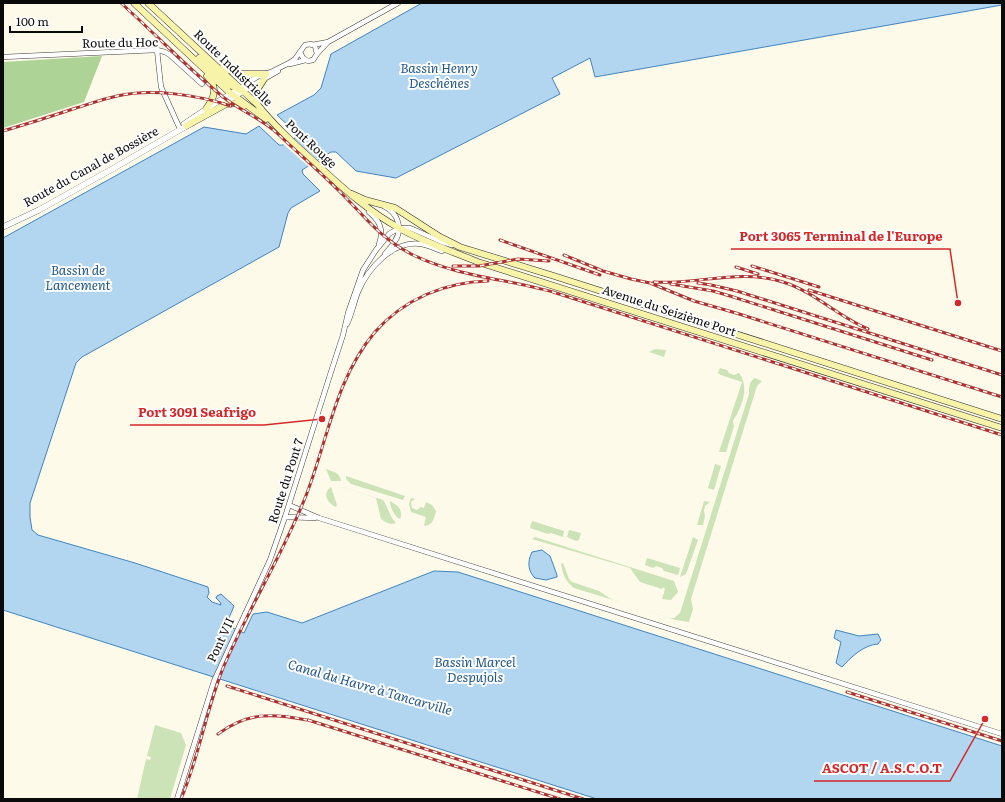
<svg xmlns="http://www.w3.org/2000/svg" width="1005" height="802" font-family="Literata,serif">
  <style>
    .green { fill: #cbe3b6 }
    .forest { fill: #aed397 }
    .water { fill: #b2d5f0; stroke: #4085c0 }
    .pier { fill: #fdfae9 }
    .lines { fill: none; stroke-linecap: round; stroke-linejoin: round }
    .minor-casing { stroke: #3d3d3d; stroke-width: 5.5 }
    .tertiary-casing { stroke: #3d3d3d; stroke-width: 6 }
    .secondary-casing { stroke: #2c2c2c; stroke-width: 7 }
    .minor { stroke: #fff; stroke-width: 4.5 }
    .tertiary { stroke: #fff; stroke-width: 5.5 }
    .secondary { stroke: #f7f4a9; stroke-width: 6 }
    .rail-casing { stroke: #ac3230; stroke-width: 3 }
    .rail { stroke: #fff; stroke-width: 1.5; stroke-dasharray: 4.5; stroke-linecap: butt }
    .labels { text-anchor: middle; stroke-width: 4; stroke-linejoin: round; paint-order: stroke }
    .street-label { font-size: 12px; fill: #0a0a0a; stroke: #fff }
    .water-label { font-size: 13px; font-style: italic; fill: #20578f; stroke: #fff }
    .leader { fill: none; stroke: #d62828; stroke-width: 1.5 }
    .callout-dot { fill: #d62828; stroke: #fff; stroke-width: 1.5 }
    .callout-label { font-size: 13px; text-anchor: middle; font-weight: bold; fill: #d62828; stroke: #fff; stroke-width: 4; stroke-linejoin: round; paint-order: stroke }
  </style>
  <rect width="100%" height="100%" fill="#fdfae9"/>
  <path class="green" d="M655,349L666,350L664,357L649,352Z
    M720,368L727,370L729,373L734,375L739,373C748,384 744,400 738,412C736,418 731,419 734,426L726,452H719L742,382L721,375L718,373Z
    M755,378L762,381L757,386L691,599L693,609L689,622L676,620L631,606L670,618H674L680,613L749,394C749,388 749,381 755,378Z
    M715,464L721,466L714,490L708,488Z
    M326,469C333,472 340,472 341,481H331Z
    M346,476L405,496L403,500L351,484L346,479Z
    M340,486L383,500C388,507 389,516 396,523C390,525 387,523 381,519L376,498Z
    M331,487L337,505L336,507C327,503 322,493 331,487Z
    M411,498L415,499L411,502L412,508L417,510L421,507L424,508L426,502L432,505L436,511C434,519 433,525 424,526L426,517L411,512L409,504Z
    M390,501C397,505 402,508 401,517L399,519C394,515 390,507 390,501Z
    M704,501L710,502L705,506L704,511L705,516L703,525H697Z
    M532,521L564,531L563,537L551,533L548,534L530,528Z
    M569,530L581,533L579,540L576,541L567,537Z
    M535,537L674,581L678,592L671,600L662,599L665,589L663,587L662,589L640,582L630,568L532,539Z
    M693,537L698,540L686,574L680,577Z
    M647,558L680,568L678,575L664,571L662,568L656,566L653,568L645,565Z
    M563,563L569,579L572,582L599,591L611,599L623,603L574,588C565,581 563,574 561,564Z
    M155,725L181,733L186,745L170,799H137L146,759L150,760L151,757L147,756Z"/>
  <path class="forest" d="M102,56L84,102L3,128V62Z"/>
  <path class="water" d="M422,3H1002V5L595,77L590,58L552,78L560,94L396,178L356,171L336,152H331L302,170L303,174L320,191L291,208L288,213L279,247L82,357L76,363L30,503V517L32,530L38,535L135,563L208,587L209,593L207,597L212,602L221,605L220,602L216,598L217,596L221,594L234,606L226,625L244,633L253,614L267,612L302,623L434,571L458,572L1002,746V799H597L3,610V238L204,127L246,134L259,126L279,145C285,146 294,141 296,136L295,132L277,115L314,95L321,88L331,54Z
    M542,550L550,556L557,575V577L546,580L535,578C528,571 527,562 532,552Z
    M836,630L859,636L878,634L881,640L878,644C864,645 852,656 842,667L836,663L841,642L834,638Z"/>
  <path class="pier" d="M293,138L319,161L309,167L283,144Z"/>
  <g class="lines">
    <g class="minor-casing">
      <path id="minor" d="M312,45L328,42
        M157,50L161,87L180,129
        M317,54L328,42L398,3
        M3,57L157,50L165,52L170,55L202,84
        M290,64L306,60
        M240,88L257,77L273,71L289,63L295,59L305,45L311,44L315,46L317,54L313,60L308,61L303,58L300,52
        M243,91L278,71
        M385,207C398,213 403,229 395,241C393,245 389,249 385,254
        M369,212C380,221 384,230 379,244
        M347,324C352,314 354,302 358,292C368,268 393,240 421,244C428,245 435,249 442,251
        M289,505L319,518L1002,734
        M285,517L315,518
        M177,799L214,681L270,560L285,517L330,375L343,335L348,313L363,270L376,250L389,234L399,228H410L442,242L452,245"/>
    </g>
    <g class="tertiary-casing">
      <path id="tertiary" d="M223,104L243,91
        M184,124L214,104L240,88
        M3,227L39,210L114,168L190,124"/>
    </g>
    <g class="secondary-casing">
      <path id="secondary" d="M134,3L229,92L266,119
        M148,3L257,104C276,128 299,148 322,169C346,191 370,212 399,228C424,242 451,251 478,262L1002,428
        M199,58L228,84L240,90
        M222,68L241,74H266
        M257,104V90L264,79
        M206,109C215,97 218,87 207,76
        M186,126L226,104L238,103L244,106
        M352,194L365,200L395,208L440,237L460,247L554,276L1002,419"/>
    </g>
    <use href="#minor" class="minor"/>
    <use href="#tertiary" class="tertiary"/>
    <use href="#secondary" class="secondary"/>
    <g class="rail-casing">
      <path id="rail" d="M121,3C155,34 188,68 223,97C241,111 262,119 278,134C298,153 319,171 338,190C364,215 379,238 413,255C458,277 509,279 556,293L1002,435
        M3,131C27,124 52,116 76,108C89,104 103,99 117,96C152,88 198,95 231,106
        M500,240L600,275
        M564,255L603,271L631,279L650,283L694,301L736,313L1002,397
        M453,266H479L518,259L549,261
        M752,266L819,287
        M736,267L758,274
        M654,282C697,285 740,268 783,282C815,292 837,316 868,329
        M698,283L711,285L737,291L1002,375
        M671,284L713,291L730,296L932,360
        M809,290L1002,351
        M227,686L583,799
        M847,692L1002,741
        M308,720L560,799
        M218,734C248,712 272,713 307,720
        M181,799C199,757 206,711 223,668C248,609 284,553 307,493C328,438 336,378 375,332C404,299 445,282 488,281"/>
    </g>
    <use href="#rail" class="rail"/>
  </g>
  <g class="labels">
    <g class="street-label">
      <text transform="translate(120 43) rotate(-1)" y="4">Route du Hoc</text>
      <text transform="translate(233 68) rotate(44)" y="4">Route Industrielle</text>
      <text transform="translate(311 144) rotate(43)" y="4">Pont Rouge</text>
      <text transform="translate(91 167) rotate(-29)" y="4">Route du Canal de Bossière</text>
      <text transform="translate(669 311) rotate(18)" y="4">Avenue du Seizième Port</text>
      <text transform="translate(286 481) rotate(-72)" y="4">Route du Pont 7</text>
      <text transform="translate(221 640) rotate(-65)" y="4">Pont VII</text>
    </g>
    <g class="water-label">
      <text x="439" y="73">Bassin Henry<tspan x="439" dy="15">Deschênes</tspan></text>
      <text x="78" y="275">Bassin de<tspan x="78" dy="15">Lancement</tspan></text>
      <text x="475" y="667">Bassin Marcel<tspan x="475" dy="15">Despujols</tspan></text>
      <text transform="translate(370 687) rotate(16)" y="5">Canal du Havre à Tancarville</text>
    </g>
  </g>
  <path class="leader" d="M958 303L950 249H731M322 419L264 425H130M985 719L950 781H814"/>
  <g class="callout-dot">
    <circle cx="958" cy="303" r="4"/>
    <circle cx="322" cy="419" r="4"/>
    <circle cx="985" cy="719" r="4"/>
  </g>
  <g class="callout-label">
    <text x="841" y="241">Port 3065 Terminal de l'Europe</text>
    <text x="197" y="417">Port 3091 Seafrigo</text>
    <text x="882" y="773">ASCOT / A.S.C.O.T</text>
  </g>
  <rect width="1005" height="802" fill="none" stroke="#0a0a0a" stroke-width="8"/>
  <path d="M10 26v6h72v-6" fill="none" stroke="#0a0a0a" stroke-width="2"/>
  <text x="16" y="26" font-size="12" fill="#0a0a0a" stroke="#ffffff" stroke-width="3" paint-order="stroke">100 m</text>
</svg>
